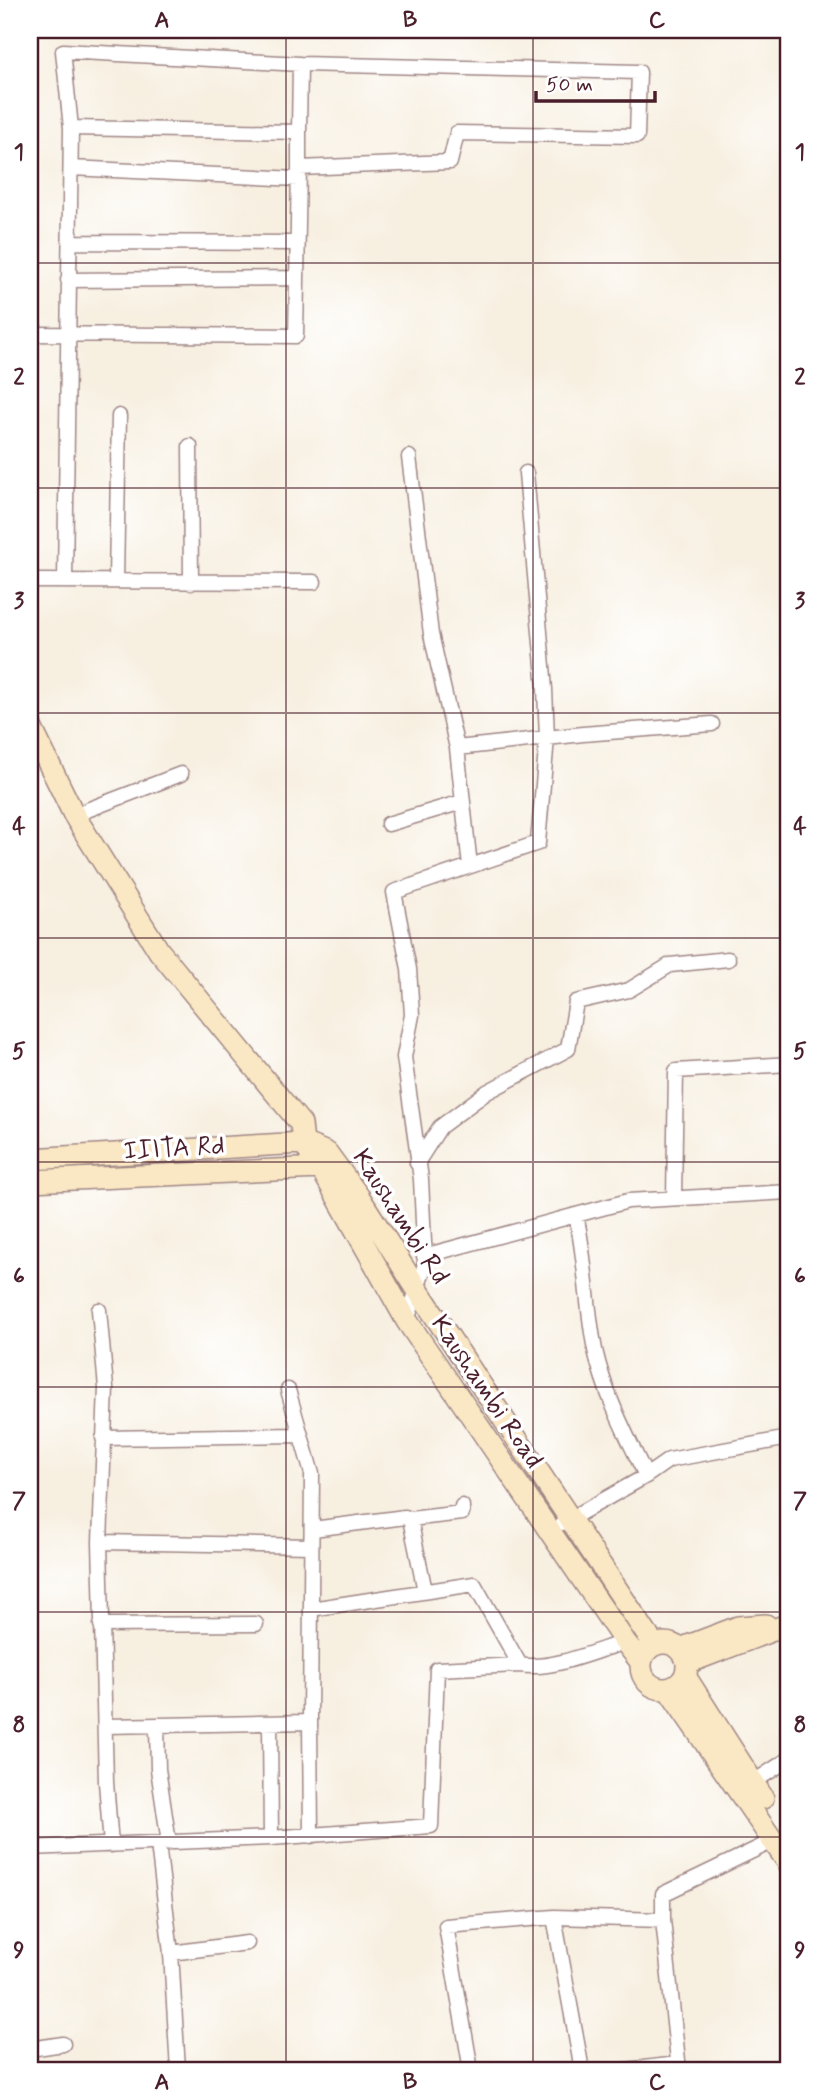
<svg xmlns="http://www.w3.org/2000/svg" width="819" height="2100" font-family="Mynerve,sans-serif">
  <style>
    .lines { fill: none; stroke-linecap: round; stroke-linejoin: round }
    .street-casing { stroke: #a08786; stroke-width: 17 }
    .secondary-casing { stroke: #a08786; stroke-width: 24 }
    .street { stroke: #fff; stroke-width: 14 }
    .secondary { stroke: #fae7c3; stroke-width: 21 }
    .grid { fill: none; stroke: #4a1f2b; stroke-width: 2; stroke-opacity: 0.55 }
    .labels { text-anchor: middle; stroke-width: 7; stroke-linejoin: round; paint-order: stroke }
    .street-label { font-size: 26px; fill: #4a1f2b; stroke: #fff }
    .neatline { fill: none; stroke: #4a1f2b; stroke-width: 2.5 }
    .grid-label { font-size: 23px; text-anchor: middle; font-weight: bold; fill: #4a1f2b }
  </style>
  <rect width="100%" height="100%" fill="#fff"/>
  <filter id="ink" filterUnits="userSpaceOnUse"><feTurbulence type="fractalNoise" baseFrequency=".0143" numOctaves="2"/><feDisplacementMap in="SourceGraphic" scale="14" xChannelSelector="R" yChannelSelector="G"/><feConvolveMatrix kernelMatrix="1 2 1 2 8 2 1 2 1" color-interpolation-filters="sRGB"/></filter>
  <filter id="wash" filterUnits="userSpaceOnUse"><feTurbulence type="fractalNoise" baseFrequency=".00686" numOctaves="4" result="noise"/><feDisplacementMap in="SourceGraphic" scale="28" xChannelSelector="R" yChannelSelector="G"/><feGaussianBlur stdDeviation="1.57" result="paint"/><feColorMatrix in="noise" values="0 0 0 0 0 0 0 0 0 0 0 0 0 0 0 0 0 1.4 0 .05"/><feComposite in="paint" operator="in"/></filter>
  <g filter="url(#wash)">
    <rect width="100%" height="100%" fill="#f7efe0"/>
  </g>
  <g filter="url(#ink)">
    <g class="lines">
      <g class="street-casing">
        <path id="street" d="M71,128L299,132L300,64
          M299,132V168
          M71,168L298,179
          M71,242L297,243
          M68,280L297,278
          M30,334L296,336L299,168L450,162L457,133L637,136L639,72L300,64L63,51L71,128L65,581
          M190,446L191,583
          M409,457L431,634L457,748L470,866
          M116,580L119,416
          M30,581L314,582
          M457,748L583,734L712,724
          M74,815L181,774
          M388,824L462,802
          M417,1163L440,1127L487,1092L568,1049L576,1002L629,990L670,965L728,959
          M674,1198L676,1071L789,1064
          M576,1215C586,1259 586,1305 595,1350C605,1395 626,1434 646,1476
          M424,1256L628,1201L789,1192
          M99,1310L106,1388L100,1542L106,1782L111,1845
          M407,1321L425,1264L421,1179L404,1057L412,1015L409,969L394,892L538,843L547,738L545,689L526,473
          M288,1390L312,1474L310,1722L311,1836
          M103,1438L301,1435
          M410,1519L425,1591
          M312,1521L313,1529L405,1517L410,1519L462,1513V1506
          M563,1523L646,1476L669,1460L789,1438
          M100,1542L311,1546
          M311,1609L474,1584L520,1665
          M101,1625L256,1624
          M270,1723L271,1838
          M106,1726L310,1722
          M157,1726L158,1769L169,1843
          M752,1783L789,1759
          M158,1844L171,1953L178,2070
          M30,1848L271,1838L431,1826L437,1669L520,1665C551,1671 595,1651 625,1642
          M554,1917L582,2070
          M171,1953L247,1943
          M30,2049L63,2044
          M471,2070L446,1926L554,1917L663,1920
          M626,2070L678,2064
          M679,2070L663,1920V1894L773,1841"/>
      </g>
      <g class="secondary-casing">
        <path id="secondary" d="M30,725L74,815L159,951L301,1124L303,1143L321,1168L407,1321L625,1642L641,1662
          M30,1159L303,1143L327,1153L359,1197L417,1289L654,1645
          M30,1181L321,1168
          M641 1666a23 23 0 1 1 46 0a23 23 0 1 1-46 0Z
          M680,1649L738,1627L766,1625
          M687,1663L789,1624
          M685,1676L763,1798
          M668,1689L789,1864"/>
      </g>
      <use href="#street" class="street"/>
      <use href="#secondary" class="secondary"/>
    </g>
  </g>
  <path class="grid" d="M286,30V2070M533,30V2070M30,263H789M30,488H789M30,713H789M30,938H789M30,1162H789M30,1387H789M30,1612H789M30,1837H789"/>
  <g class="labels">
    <g class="street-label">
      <text transform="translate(174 1147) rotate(-3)" y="9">IIITA Rd</text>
      <text transform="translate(402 1216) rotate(57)" y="9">Kaushambi Rd</text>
      <text transform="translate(488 1391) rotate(56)" y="9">Kaushambi Road</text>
    </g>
  </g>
  <rect width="819" height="2100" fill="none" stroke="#fff" stroke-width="77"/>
  <path d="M536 91v10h119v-10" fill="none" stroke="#4a1f2b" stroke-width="3.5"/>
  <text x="546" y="91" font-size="21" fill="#4a1f2b" stroke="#ffffff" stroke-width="5" paint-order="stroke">50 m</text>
  <rect x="38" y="38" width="742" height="2024" class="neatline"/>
  <g class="grid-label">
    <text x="162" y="27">A</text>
    <text x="410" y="27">B</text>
    <text x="657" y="27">C</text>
    <text x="19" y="159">1</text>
    <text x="800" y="159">1</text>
    <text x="19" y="384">2</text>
    <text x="800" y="384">2</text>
    <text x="19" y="608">3</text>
    <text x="800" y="608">3</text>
    <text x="19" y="833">4</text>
    <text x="800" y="833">4</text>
    <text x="19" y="1058">5</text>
    <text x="800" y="1058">5</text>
    <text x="19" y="1283">6</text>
    <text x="800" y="1283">6</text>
    <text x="19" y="1508">7</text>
    <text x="800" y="1508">7</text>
    <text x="19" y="1732">8</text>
    <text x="800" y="1732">8</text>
    <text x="19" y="1957">9</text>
    <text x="800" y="1957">9</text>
    <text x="162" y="2089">A</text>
    <text x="410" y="2089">B</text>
    <text x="657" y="2089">C</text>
  </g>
</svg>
